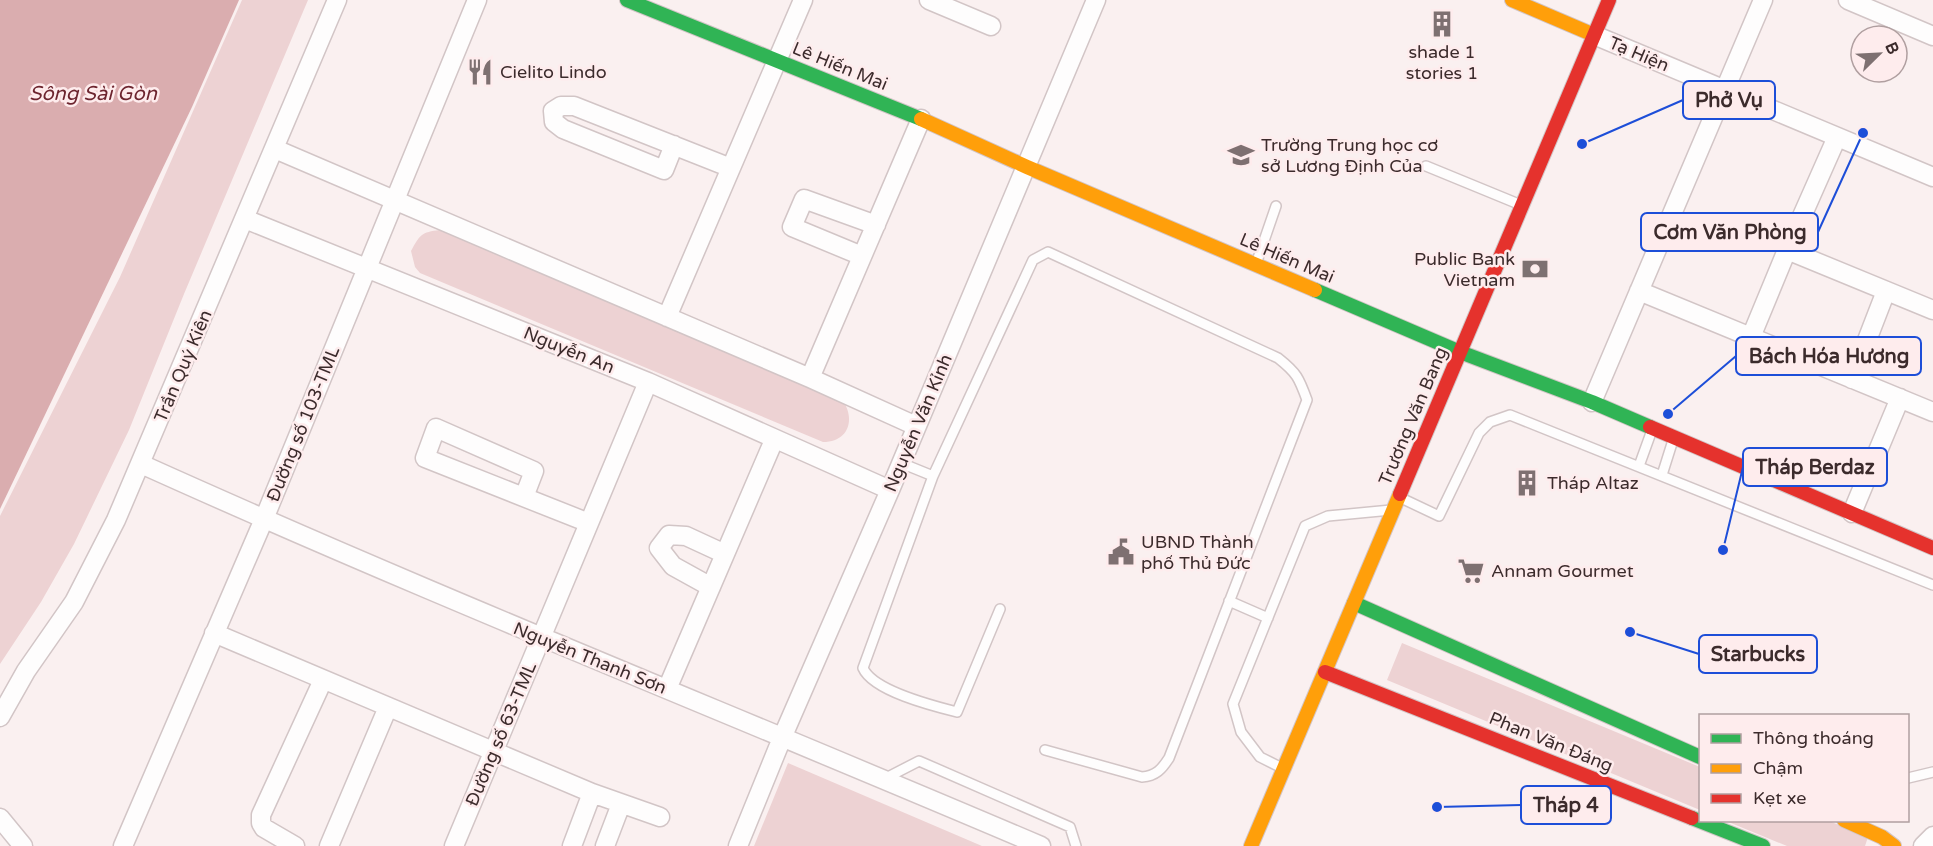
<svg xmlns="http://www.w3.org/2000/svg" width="1933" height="846" font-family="'Varela Round',sans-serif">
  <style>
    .green { fill: #edd2d3 }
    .water { fill: #daadaf }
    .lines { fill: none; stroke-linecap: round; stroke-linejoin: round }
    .lane-casing { stroke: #d2c5c6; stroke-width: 12 }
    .street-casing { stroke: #d2c5c6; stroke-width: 21 }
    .fast-casing { stroke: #d2c5c6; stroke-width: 16 }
    .slow-casing { stroke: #d2c5c6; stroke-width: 16 }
    .jam-casing { stroke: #d2c5c6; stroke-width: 16 }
    .lane { stroke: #fefdfd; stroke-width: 9 }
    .street { stroke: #fefdfd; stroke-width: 18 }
    .fast { stroke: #30b455; stroke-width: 14 }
    .slow { stroke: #ff9f0a; stroke-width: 14 }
    .jam { stroke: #e5322d; stroke-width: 14 }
    .labels { text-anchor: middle; stroke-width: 5; stroke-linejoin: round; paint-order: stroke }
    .poi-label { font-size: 18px; fill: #3c2b2c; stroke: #feeced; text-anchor: start }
    .street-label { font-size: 18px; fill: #3c2b2c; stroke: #feeced }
    .water-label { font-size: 20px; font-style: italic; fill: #6d252f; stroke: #feeced }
    .leader { fill: none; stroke: #1d4ed8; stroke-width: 2 }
    .callout-dot { fill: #1d4ed8; stroke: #feeced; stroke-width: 2 }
    .callout { fill: #feeced; stroke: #1d4ed8; stroke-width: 2 }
    .callout-label { font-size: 20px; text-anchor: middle; font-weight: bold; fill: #3c2b2c }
  </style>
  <rect width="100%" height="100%" fill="#faf0f0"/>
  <path class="green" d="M242,0H308L184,294L129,430L74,544L41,602L0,664V516L120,277Z
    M440,230L453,234L841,398C856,417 850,442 823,442L420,273L415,267L411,251C420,235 421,232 440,230Z
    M1402,643L1700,767V810L1387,680Z
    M788,763L982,846H754Z
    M1726,821H1829L1868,837L1865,846H1787Z"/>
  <path class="water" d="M0,0H239L192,107L0,509Z"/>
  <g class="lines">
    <g class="lane-casing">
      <path id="lane" d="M1426,166L1521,205
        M1256,264L1276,206
        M901,463L933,476L1033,260L1048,252L1278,358C1297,373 1299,378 1307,400L1169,758C1162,769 1156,776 1142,777L1045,750
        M1639,466L1652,430
        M1662,475L1674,437
        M933,476L863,668C873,691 933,706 957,712L1000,609
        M1401,498L1439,516L1479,433L1490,422L1510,415L1933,585
        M1229,601L1268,618
        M1284,769L1260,757L1241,732L1233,704L1305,526L1328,516L1391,510
        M1908,778L1933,772
        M884,779L919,761L1070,827L1076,846"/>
    </g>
    <g class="street-casing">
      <path id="street" d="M929,0L991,26
        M1848,0L1933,36
        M1594,35L1933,177
        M674,145L664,170L563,129L554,122L553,111L561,106H574L731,168
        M275,149L810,378L916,426
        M245,219L648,382L890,490
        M1787,250L1933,310
        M862,256L792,227L804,199L876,225
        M1639,291L1933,412
        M667,317L803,0
        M1751,337L1787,250L1837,137
        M810,378L921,119
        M1852,379L1886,291
        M1592,402L1763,0
        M141,464C438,598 741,718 1041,846
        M524,497L534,471L436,428L425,458L589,523
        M1852,513L1900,398
        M711,587L673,566L659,548L669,535L686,536L725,554
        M214,633L592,793L660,817
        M667,689L774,440
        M0,717L26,671L74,602L116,520L337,0
        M0,818L23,846
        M123,846L264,519L477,0
        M295,846L264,828L261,823V815L323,680
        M329,846L388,707
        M454,846L648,382
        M572,846L592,793
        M605,846L621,804
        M738,846L782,738L890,490L1096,0
        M1923,846L1933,836"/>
    </g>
    <g class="fast-casing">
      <path id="fast" d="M627,0L921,119
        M1315,290L1460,352L1592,402L1650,427
        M1354,603L1700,757
        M1692,818L1763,846"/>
    </g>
    <g class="slow-casing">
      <path id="slow" d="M1512,0L1594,35
        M921,119L1027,167L1315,290
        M1844,820L1882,837L1894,846
        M1251,846L1400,494"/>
    </g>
    <g class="jam-casing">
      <path id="jam" d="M1650,427L1933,548
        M1400,494L1609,0
        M1325,672L1692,818"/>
    </g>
    <use href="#lane" class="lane"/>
    <use href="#street" class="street"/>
    <use href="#fast" class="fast"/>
    <use href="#slow" class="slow"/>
    <use href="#jam" class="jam"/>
  </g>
  <defs>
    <g id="building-bare" transform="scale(2.07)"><path d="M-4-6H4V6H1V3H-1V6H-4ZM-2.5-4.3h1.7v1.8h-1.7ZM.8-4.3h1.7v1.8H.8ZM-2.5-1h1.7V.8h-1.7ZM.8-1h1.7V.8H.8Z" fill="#7e7071" stroke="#feeced" stroke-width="2.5" paint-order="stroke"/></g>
    <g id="restaurant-bare" transform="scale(2.07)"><path d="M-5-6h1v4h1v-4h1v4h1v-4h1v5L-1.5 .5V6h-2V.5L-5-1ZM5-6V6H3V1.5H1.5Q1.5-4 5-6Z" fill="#7e7071" stroke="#feeced" stroke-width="2.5" paint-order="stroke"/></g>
    <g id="school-bare" transform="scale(2.07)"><path d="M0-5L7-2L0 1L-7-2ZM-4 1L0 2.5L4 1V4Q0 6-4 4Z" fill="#7e7071" stroke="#feeced" stroke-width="2.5" paint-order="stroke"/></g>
    <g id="bank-bare" transform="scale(2.07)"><path d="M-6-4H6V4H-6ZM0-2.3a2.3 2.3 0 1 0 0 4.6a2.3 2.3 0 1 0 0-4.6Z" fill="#7e7071" stroke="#feeced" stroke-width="2.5" paint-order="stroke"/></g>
    <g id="civic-bare" transform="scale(2.07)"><path d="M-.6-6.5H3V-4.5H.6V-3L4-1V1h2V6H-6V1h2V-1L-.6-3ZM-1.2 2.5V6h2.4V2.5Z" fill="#7e7071" stroke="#feeced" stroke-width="2.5" paint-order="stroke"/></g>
    <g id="supermarket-bare" transform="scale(2.07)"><path d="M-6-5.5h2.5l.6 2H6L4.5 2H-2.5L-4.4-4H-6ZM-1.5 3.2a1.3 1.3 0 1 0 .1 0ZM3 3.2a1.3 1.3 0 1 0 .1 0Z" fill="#7e7071" stroke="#feeced" stroke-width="2.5" paint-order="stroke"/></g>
  </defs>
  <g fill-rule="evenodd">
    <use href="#building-bare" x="1442" y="24"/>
    <use href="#restaurant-bare" x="480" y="72"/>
    <use href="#school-bare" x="1241" y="155"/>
    <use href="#bank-bare" x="1535" y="269"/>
    <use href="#building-bare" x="1527" y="483"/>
    <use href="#civic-bare" x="1121" y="552"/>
    <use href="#supermarket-bare" x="1471" y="571"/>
  </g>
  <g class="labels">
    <g class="poi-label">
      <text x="1442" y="58" text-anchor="middle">shade 1<tspan x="1442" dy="21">stories 1</tspan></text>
      <text x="500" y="78">Cielito Lindo</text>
      <text x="1261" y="151">Trường Trung học cơ<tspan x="1261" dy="21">sở Lương Định Của</tspan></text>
      <text x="1515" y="265" text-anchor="end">Public Bank<tspan x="1515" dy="21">Vietnam</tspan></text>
      <text x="1547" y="489">Tháp Altaz</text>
      <text x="1141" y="548">UBND Thành<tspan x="1141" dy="21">phố Thủ Đức</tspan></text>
      <text x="1491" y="577">Annam Gourmet</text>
    </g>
    <g class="street-label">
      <text transform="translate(1639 54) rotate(23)" y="6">Tạ Hiện</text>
      <text transform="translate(840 66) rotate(22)" y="6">Lê Hiến Mai</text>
      <text transform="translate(1287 258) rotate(23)" y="6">Lê Hiến Mai</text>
      <text transform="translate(569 350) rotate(22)" y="6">Nguyễn An</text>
      <text transform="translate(183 366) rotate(-67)" y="6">Trần Quý Kiên</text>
      <text transform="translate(1413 416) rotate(-67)" y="6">Trương Văn Bang</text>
      <text transform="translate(918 423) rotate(-67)" y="6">Nguyễn Văn Kỉnh</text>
      <text transform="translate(303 424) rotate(-68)" y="6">Đường số 103-TML</text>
      <text transform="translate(590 658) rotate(22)" y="6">Nguyễn Thanh Sơn</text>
      <text transform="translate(501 734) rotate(-67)" y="6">Đường số 63-TML</text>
      <text transform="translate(1551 742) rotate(22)" y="6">Phan Văn Đáng</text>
    </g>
    <g class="water-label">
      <text x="93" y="100">Sông Sài Gòn</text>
    </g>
  </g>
  <path class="leader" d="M1582 144L1683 100M1863 133L1818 232M1668 414L1736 356M1723 550L1743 467M1630 632L1699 654M1437 807L1521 805"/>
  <g class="callout-dot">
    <circle cx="1582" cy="144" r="6"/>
    <circle cx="1863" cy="133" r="6"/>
    <circle cx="1668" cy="414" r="6"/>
    <circle cx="1723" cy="550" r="6"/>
    <circle cx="1630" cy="632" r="6"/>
    <circle cx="1437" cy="807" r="6"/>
  </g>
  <g class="callout">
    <rect x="1683" y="81" width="92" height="38" rx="6"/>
    <rect x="1641" y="213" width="177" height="38" rx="6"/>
    <rect x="1736" y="337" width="185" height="38" rx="6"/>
    <rect x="1743" y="448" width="144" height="38" rx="6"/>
    <rect x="1699" y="635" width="118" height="38" rx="6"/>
    <rect x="1521" y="786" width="90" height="38" rx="6"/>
  </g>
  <g class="callout-label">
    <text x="1729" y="107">Phở Vụ</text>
    <text x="1730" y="239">Cơm Văn Phòng</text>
    <text x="1829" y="363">Bách Hóa Hương</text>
    <text x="1815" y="474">Tháp Berdaz</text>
    <text x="1758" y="661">Starbucks</text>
    <text x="1566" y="812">Tháp 4</text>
  </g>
  <rect x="1699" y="714" width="210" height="108" fill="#feeced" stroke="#b09fa0" stroke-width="1.5"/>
  <rect x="1711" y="734" width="30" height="9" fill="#30b455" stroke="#b09fa0" stroke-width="1.5"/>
  <text x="1753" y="744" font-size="18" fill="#3c2b2c">Thông thoáng</text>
  <rect x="1711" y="764" width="30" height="9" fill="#ff9f0a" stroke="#b09fa0" stroke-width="1.5"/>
  <text x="1753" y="774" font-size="18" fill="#3c2b2c">Chậm</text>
  <rect x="1711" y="794" width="30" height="9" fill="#e5322d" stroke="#b09fa0" stroke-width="1.5"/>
  <text x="1753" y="804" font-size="18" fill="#3c2b2c">Kẹt xe</text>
  <g transform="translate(1879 54) rotate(66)"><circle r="28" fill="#feeced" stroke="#b09fa0" stroke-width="1.5"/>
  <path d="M0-4.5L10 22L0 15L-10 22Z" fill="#7e7071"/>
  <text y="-9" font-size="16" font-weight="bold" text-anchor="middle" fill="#3c2b2c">B</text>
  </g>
</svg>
